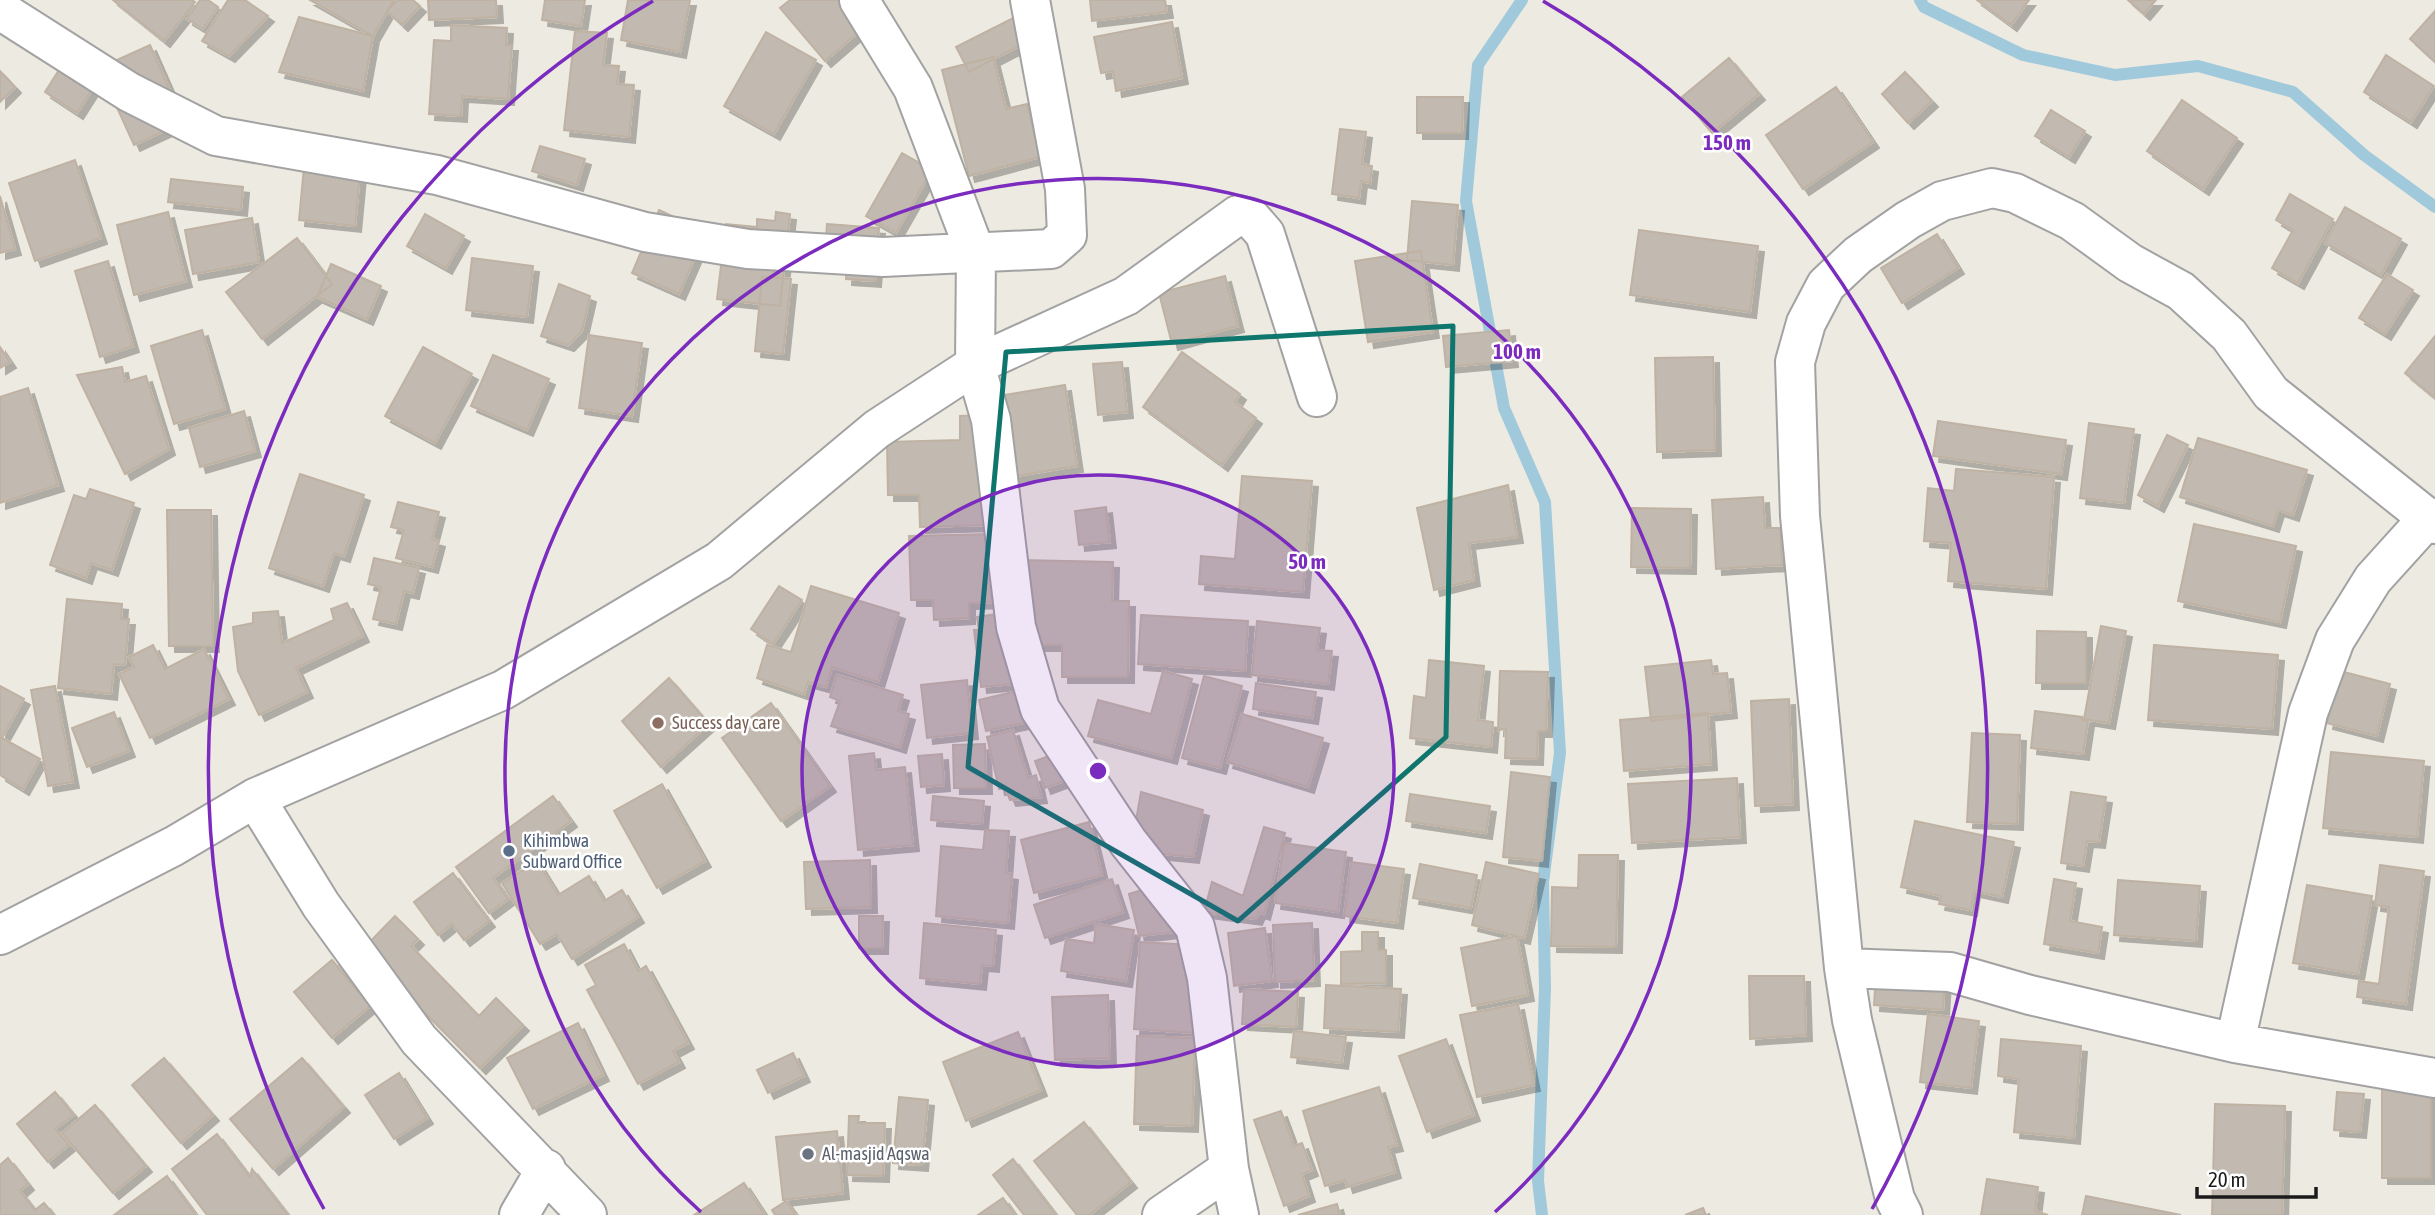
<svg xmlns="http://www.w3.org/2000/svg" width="2435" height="1215" font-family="'Asap Condensed',sans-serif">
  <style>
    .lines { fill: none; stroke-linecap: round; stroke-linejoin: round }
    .stream { stroke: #a0c9dc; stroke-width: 12 }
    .building { fill: #c2b9b0; stroke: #bfb2a3; stroke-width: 2; filter: url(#shadow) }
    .minor-casing { stroke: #a2a2a2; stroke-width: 42 }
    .minor { stroke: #fff; stroke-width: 38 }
    .marked { fill: none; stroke: #0f766e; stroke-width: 5; stroke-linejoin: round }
    .ring { fill: none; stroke: #7b2cbf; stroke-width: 3.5 }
    .education-dot { fill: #8d6e63; stroke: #fff; stroke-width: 2.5 }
    .service-dot { fill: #5c6f8a; stroke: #fff; stroke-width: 2.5 }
    .worship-dot { fill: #6b7280; stroke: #fff; stroke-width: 2.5 }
    .labels { text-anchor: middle; stroke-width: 5; stroke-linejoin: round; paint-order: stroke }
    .education-label { font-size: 18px; fill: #785e54; stroke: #fff; text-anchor: start }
    .service-label { font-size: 18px; fill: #4e5e75; stroke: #fff; text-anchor: start }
    .worship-label { font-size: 18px; fill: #5b616d; stroke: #fff; text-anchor: start }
    .centre { fill: #7b2cbf; stroke: #fff; stroke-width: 3.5 }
    .ring-label { font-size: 21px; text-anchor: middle; font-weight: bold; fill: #7b2cbf; stroke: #fff; stroke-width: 5; stroke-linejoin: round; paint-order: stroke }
  </style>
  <defs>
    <filter id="shadow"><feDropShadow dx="6" dy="6" stdDeviation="0" flood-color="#0004"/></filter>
  </defs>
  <rect width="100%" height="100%" fill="#edeae1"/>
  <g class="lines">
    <path class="stream" d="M1522,0L1478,65L1466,201L1504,408L1545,502L1560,753L1543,882L1545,988L1538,1181L1542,1215
      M1920,0L1924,7L2023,55L2115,75L2198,66L2293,92L2364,155L2435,207"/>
  </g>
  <path class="building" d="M113,0H192L195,2L164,41Z
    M200,0H208L218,7L203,29L187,19Z
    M228,0H245L268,16L229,56L202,41Z
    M310,0H394L373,36Z
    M397,0H413L420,6L402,25L387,11Z
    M428,0H496L497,17L429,20Z
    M545,0H585L581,26L542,20Z
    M628,0H690L680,52L621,40Z
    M790,0H864L877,16L825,61L780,8Z
    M1090,0H1165L1167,12L1092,21Z
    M1977,0H2029L2011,25Z
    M2128,0H2156L2144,14Z
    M2435,11V62L2410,39Z
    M299,17L373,36L363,91L279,72Z
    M1015,17L1027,42L969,72L956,47Z
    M1172,22L1182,78L1116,91L1113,71L1101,73L1094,37Z
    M451,25L507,28L506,45H512L508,99L462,96L461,116L429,114L434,40L451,41Z
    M575,31L607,33L603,65L619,66L617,84L634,85L629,137L564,130Z
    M766,32L816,60L774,134L724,106Z
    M150,45L184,122L134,145L99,68Z
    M2386,55L2434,86L2411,122L2364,92Z
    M993,57L1006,109L1027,104L1040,157L969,176L942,70Z
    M1729,58L1759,94L1712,133L1682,97Z
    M59,70L91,91L77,113L45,92Z
    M0,71L15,87L0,102Z
    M1905,72L1932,101L1908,123L1882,94Z
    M1836,87L1873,142L1803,189L1766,135Z
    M1417,97H1463L1462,133H1417Z
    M2182,100L2237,138L2203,189L2147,151Z
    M2051,110L2085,131L2069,157L2035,136Z
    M1340,129L1366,132L1362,164L1372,166L1370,183L1361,181L1359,198L1332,194Z
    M306,146L362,152L355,226L299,220Z
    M540,146L585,159L577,185L532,171Z
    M902,153L932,170L896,233L866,216Z
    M75,160L101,238L35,261L9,183Z
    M171,179L243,187L241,210L168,202Z
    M2290,194L2333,219L2298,283L2272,268L2293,230L2276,220Z
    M0,196L15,249L0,253Z
    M1412,201L1458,205L1453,265L1407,260Z
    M2345,207L2401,239L2381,275L2325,243Z
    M659,210L706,232L679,294L632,273Z
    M168,212L186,281L134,295L117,225Z
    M776,212L790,214L780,306L717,299L726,224L757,227V219L775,221Z
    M425,214L464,236L446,268L407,246Z
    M252,218L259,262L193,274L185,230Z
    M827,224L879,228L875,281L846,279L847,258L826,238Z
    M1639,230L1758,246L1750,312L1630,295Z
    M1937,234L1958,268L1902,303L1881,268Z
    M297,238L332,284L262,339L226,292Z
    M1421,251L1433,332L1368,342L1355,261Z
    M472,258L533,266L527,317L466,310Z
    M108,261L133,346L100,357L75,271Z
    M331,264L381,286L367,319L317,297Z
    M2387,274L2413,290L2385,334L2359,318Z
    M1225,276L1238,326L1172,344L1159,293Z
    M762,277L791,279L783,354L755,351Z
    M559,284L590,296L582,331L568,345L541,336Z
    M202,330L225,409L174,424L151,346Z
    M1509,330L1512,361L1446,367L1443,336Z
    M589,335L642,343L632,416L579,408Z
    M2435,336V398L2405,373Z
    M0,347L10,362L0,368Z
    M423,347L472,374L435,443L385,416Z
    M1182,352L1240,394L1235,402L1256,418L1222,465L1143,407Z
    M493,355L549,379L527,430L471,406Z
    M1713,357L1715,450L1657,452L1655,358Z
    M1122,362L1127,412L1098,415L1093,364Z
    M122,367L125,382L146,376L169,449L125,474L77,375Z
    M1065,385L1077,466L1004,478L992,397Z
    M28,388L58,485L0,503V397Z
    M244,411L255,451L200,467L189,428Z
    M985,415L988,525L920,527L919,495H888L887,442L960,440V416Z
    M1938,421L2066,440L2061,474L1933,456Z
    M2089,423L2134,429L2124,503L2080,498Z
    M2167,435L2188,445L2158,506L2138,495Z
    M2198,438L2307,470L2293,515L2278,510L2273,526L2180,497Z
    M1956,469L2054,477L2046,589L1948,581L1951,543L1924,541L1928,488L1954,491Z
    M300,474L364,495L344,556L334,553L323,586L269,568Z
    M1242,476L1312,481L1303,592L1199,584L1201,556L1235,559Z
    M1508,485L1517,537L1469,543L1474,580L1434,590L1417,508Z
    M90,489L134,503L112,570L91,563L86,578L50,565L74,495L86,499Z
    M1763,497L1765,528H1780L1782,565L1716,569L1712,500Z
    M398,502L439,512L432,539L439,541L432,567L396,558L404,530L391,527Z
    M1106,507L1110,542L1079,545L1075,511Z
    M1632,508L1691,509L1690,568L1631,567Z
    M167,510H211L213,646H169Z
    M2194,524L2296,546L2280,622L2178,601Z
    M992,534L1002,602L969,603V618L934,620L933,600H911L909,536Z
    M374,558L419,568L413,593L404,591L396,624L373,619L381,587L368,584Z
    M1018,560L1113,562L1112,601H1129L1128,677H1062V645H1034L1035,611H1017Z
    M779,586L802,600L773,644L751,629Z
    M811,586L899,613L878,682L832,667L826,687L808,682L804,694L757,678L767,645L791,652Z
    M67,599L122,604L121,619H129L125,665L114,664L111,694L58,688Z
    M347,603L363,636L296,668L307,692L259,715L238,671L233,627L253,623V613L278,611L282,643L334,620L331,609Z
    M1003,613L1012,684L981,687L974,630H979L977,617Z
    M1141,615L1248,621L1245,671L1138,664Z
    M1257,621L1320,628L1317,650L1332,651L1328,684L1252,675Z
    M2101,626L2126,631L2109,723L2084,719Z
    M2037,631L2086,632V683H2036Z
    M153,645L165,669L204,649L229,699L150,738L119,674L134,667L129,657Z
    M2154,645L2278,655L2272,729L2148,720Z
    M1429,660L1484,666L1478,720L1493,722L1491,747L1410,738L1414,696L1426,698Z
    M1711,660L1713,674L1727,673L1731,712L1651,721L1645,667Z
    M1163,671L1192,679L1171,758L1088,736L1098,700L1151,714Z
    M1500,671L1548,672L1546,731H1538L1537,759L1505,758L1506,729L1498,730Z
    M2340,671L2390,684L2377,736L2327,723Z
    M837,675L903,695L898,711L909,714L900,747L831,726L840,701L830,697Z
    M1204,676L1242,686L1220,768L1182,758Z
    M669,678L709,724L661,767L622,721Z
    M967,680L972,733L927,738L921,685Z
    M1256,683L1316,692L1312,718L1253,709Z
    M0,686L24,699L2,738L40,759L23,789L0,775Z
    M55,686L73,782L48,786L31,690Z
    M1021,690L1028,722L986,731L979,700Z
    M1789,699L1793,804L1755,806L1751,701Z
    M771,703L830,786L781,821L722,738Z
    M2035,711L2082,717V720L2088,721L2083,754L2031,748Z
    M114,712L129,751L87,767L72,728Z
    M1708,713L1711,764L1624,771L1620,720Z
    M1242,714L1323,738L1308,787L1227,762Z
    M1013,730L1028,778L1036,775L1041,797L1010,800L1005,788L999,789L987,737Z
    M1972,733L2020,735L2017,824L1967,822Z
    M985,744L986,788H954L953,745Z
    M1062,751L1072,778L1045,788L1035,761Z
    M2331,752L2424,761L2417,837L2323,828Z
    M874,753L876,770L905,767L913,845L858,850L849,756Z
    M942,754L944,785L921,787L918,756Z
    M1511,772L1550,777L1542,861L1503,857Z
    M1737,778L1740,837L1632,843L1628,784Z
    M662,784L705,861L657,888L614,811Z
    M1141,792L1203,810L1193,857L1153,853L1135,826Z
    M2071,792L2106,797L2099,842L2087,841L2083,866L2061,863Z
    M1410,794L1490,806L1486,833L1406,821Z
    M553,796L571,821L493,878L508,899L489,913L456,867Z
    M933,796L984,801L982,824L931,820Z
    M1915,821L2014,842L2002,897L1974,891L1971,910L1939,904L1941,896L1901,887Z
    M1089,822L1102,875L1034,893L1021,840Z
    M1264,827L1285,833L1264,914L1259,912L1256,919L1204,912L1212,882L1243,896Z
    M985,830L1009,831L1006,873L1012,874L1008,923L936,916L941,846L983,850Z
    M1284,843L1346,852L1338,912L1275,903Z
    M1579,855H1618L1616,947L1551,946L1552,887L1578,888Z
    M870,860L871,907L806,909L804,862Z
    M537,861L558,895L589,876L604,901L622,890L638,917L572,959L557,934L540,944L502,883Z
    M1351,862L1404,869L1397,923L1344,916Z
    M1486,862L1539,874L1524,938L1472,925Z
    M1420,864L1477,875L1471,908L1413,898Z
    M2380,865L2424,871L2406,1004L2357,997L2359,981L2379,984L2389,907L2375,905Z
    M453,873L489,921L464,940L452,924L438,935L414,902Z
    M1112,879L1123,912L1045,938L1034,905Z
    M2054,879L2076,883L2070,921L2102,927L2098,953L2044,944Z
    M2118,880L2200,886L2196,941L2114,935Z
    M2307,885L2372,896L2358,974L2293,963Z
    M1145,889L1150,903L1164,899L1175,932L1139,936L1129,894Z
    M395,916L418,939L411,946L479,1016L496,998L523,1025L480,1068L362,950Z
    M859,916H883L882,948H859Z
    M924,923L996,930L993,966L982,965L980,984L920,978Z
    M1312,923L1314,980L1275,982L1273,925Z
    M1096,924L1134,930L1126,981L1061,971L1066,939L1094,943Z
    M1265,928L1272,981L1234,986L1228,933Z
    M1362,932H1378V950H1386V983L1341,984V952L1362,951Z
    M1517,936L1528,995L1472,1006L1461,948Z
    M1140,942L1195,945V1033L1134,1029Z
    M624,944L638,971L646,966L688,1043L673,1051L679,1062L638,1084L587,990L596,985L585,965Z
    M332,960L370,1006L332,1038L294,992Z
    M1876,973L1945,978L1943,1010L1874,1005Z
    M1749,976H1804L1806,1035L1750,1039Z
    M1326,985L1401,989L1398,1032L1324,1028Z
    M1244,989L1298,992L1296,1027L1242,1024Z
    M1108,995L1110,1058L1055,1060L1052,997Z
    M1518,1004L1534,1085L1477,1097L1460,1015Z
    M1928,1014L1979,1021L1971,1088L1920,1082Z
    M578,1023L603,1075L533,1109L507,1058Z
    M1294,1031L1346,1037L1342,1063L1291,1057Z
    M1018,1032L1041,1090L966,1121L943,1062Z
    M1137,1036L1195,1038L1192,1126L1134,1124Z
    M1446,1039L1474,1115L1427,1132L1399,1056Z
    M2001,1039L2081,1046L2074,1138L2014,1132L2019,1079L1998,1076Z
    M793,1053L804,1076L768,1093L757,1070Z
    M164,1058L213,1115L181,1143L132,1085Z
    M302,1058L344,1107L273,1169L230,1119Z
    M399,1073L427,1118L394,1139L365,1095Z
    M1379,1087L1397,1145L1388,1147L1395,1172L1347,1187L1345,1180L1325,1186L1303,1111Z
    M2382,1087H2431V1178H2382Z
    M55,1092L74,1115L55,1129L69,1145L48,1162L17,1124Z
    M2337,1092L2364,1094L2360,1132L2334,1130Z
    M899,1097L928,1100L922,1165L893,1163Z
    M2215,1104L2285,1106L2282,1215H2212Z
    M95,1105L146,1166L113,1193L62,1133Z
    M1281,1111L1294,1146L1302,1143L1312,1170L1302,1174L1309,1196L1284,1206L1254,1120Z
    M849,1116H859L858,1123H885L883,1176L847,1175Z
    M1084,1122L1131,1182L1089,1215H1077L1034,1161Z
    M837,1131L843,1193L783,1200L776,1137Z
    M217,1134L250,1177L252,1169L288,1215H207L172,1169Z
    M8,1158L28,1184L20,1191L35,1210L44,1203L54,1215H0V1165Z
    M1013,1159L1056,1215H1024L993,1175Z
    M167,1176L196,1215H114Z
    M1987,1179L2038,1187L2035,1211L2048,1215H1981Z
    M744,1183L765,1215H694Z
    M2086,1196L2181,1215H2082Z
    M1003,1198L1015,1215H978Z
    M786,1201L796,1215H775L772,1210Z
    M1337,1204L1340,1215H1298Z
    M1703,1208L1706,1215H1685Z"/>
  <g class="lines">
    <g class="minor-casing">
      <path id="minor" d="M859,0L913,88L976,254L975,365L991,420L1016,627L1040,709L1128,842L1195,927L1207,978L1229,1169L1239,1215
        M0,10L129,92L216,136L437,175L645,232L748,249L883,257L1051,249L1067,235L1065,189L1030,0
        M255,798L321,905L419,1040L587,1215
        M0,935L174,846L255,798L503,690L719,561L877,429L975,365L1126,296L1238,215L1251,218L1265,234L1317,397
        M1844,968L1950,972L2030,995L2235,1043L2435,1078
        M2235,1043L2308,713L2335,640L2373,579L2429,517
        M519,1215L546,1169
        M1162,1215L1229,1169
        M1903,1215L1895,1199L1852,1020L1844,968L1800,516L1795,362L1806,323L1826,285L1858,255L1908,220L1942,201L1992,188L2015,193L2072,221L2130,263L2181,291L2229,335L2271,393L2435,524"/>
    </g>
    <use href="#minor" class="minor"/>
  </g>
  <path class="marked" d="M1453,326L1446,737L1238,921L968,767L1006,352Z"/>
  <circle cx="1098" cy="771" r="296" fill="#7b2cbf" fill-opacity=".12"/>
  <g class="ring">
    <circle cx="1098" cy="771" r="296"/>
    <path d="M701 1212A593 593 0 1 1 1495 1212"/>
    <path d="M324 1209A889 889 0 0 1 653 1M1543 1A889 889 0 0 1 1872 1209"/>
  </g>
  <circle class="education-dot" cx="658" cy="723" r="7"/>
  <circle class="service-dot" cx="509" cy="851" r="7"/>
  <circle class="worship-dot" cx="808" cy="1154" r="7"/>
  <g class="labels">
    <g class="education-label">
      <text x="672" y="729">Success day care</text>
    </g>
    <g class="service-label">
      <text x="523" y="847">Kihimbwa<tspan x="523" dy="21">Subward Office</tspan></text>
    </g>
    <g class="worship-label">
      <text x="822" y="1160">Al-masjid Aqswa</text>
    </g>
  </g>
  <circle cx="1098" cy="771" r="10" class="centre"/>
  <g class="ring-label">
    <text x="1727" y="150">150 m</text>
    <text x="1517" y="359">100 m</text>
    <text x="1307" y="569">50 m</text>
  </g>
  <path d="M2197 1187v10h119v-10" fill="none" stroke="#1b1b1b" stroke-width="3.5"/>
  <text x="2208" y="1187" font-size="21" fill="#1b1b1b" stroke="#ffffff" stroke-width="5" paint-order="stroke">20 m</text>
</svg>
